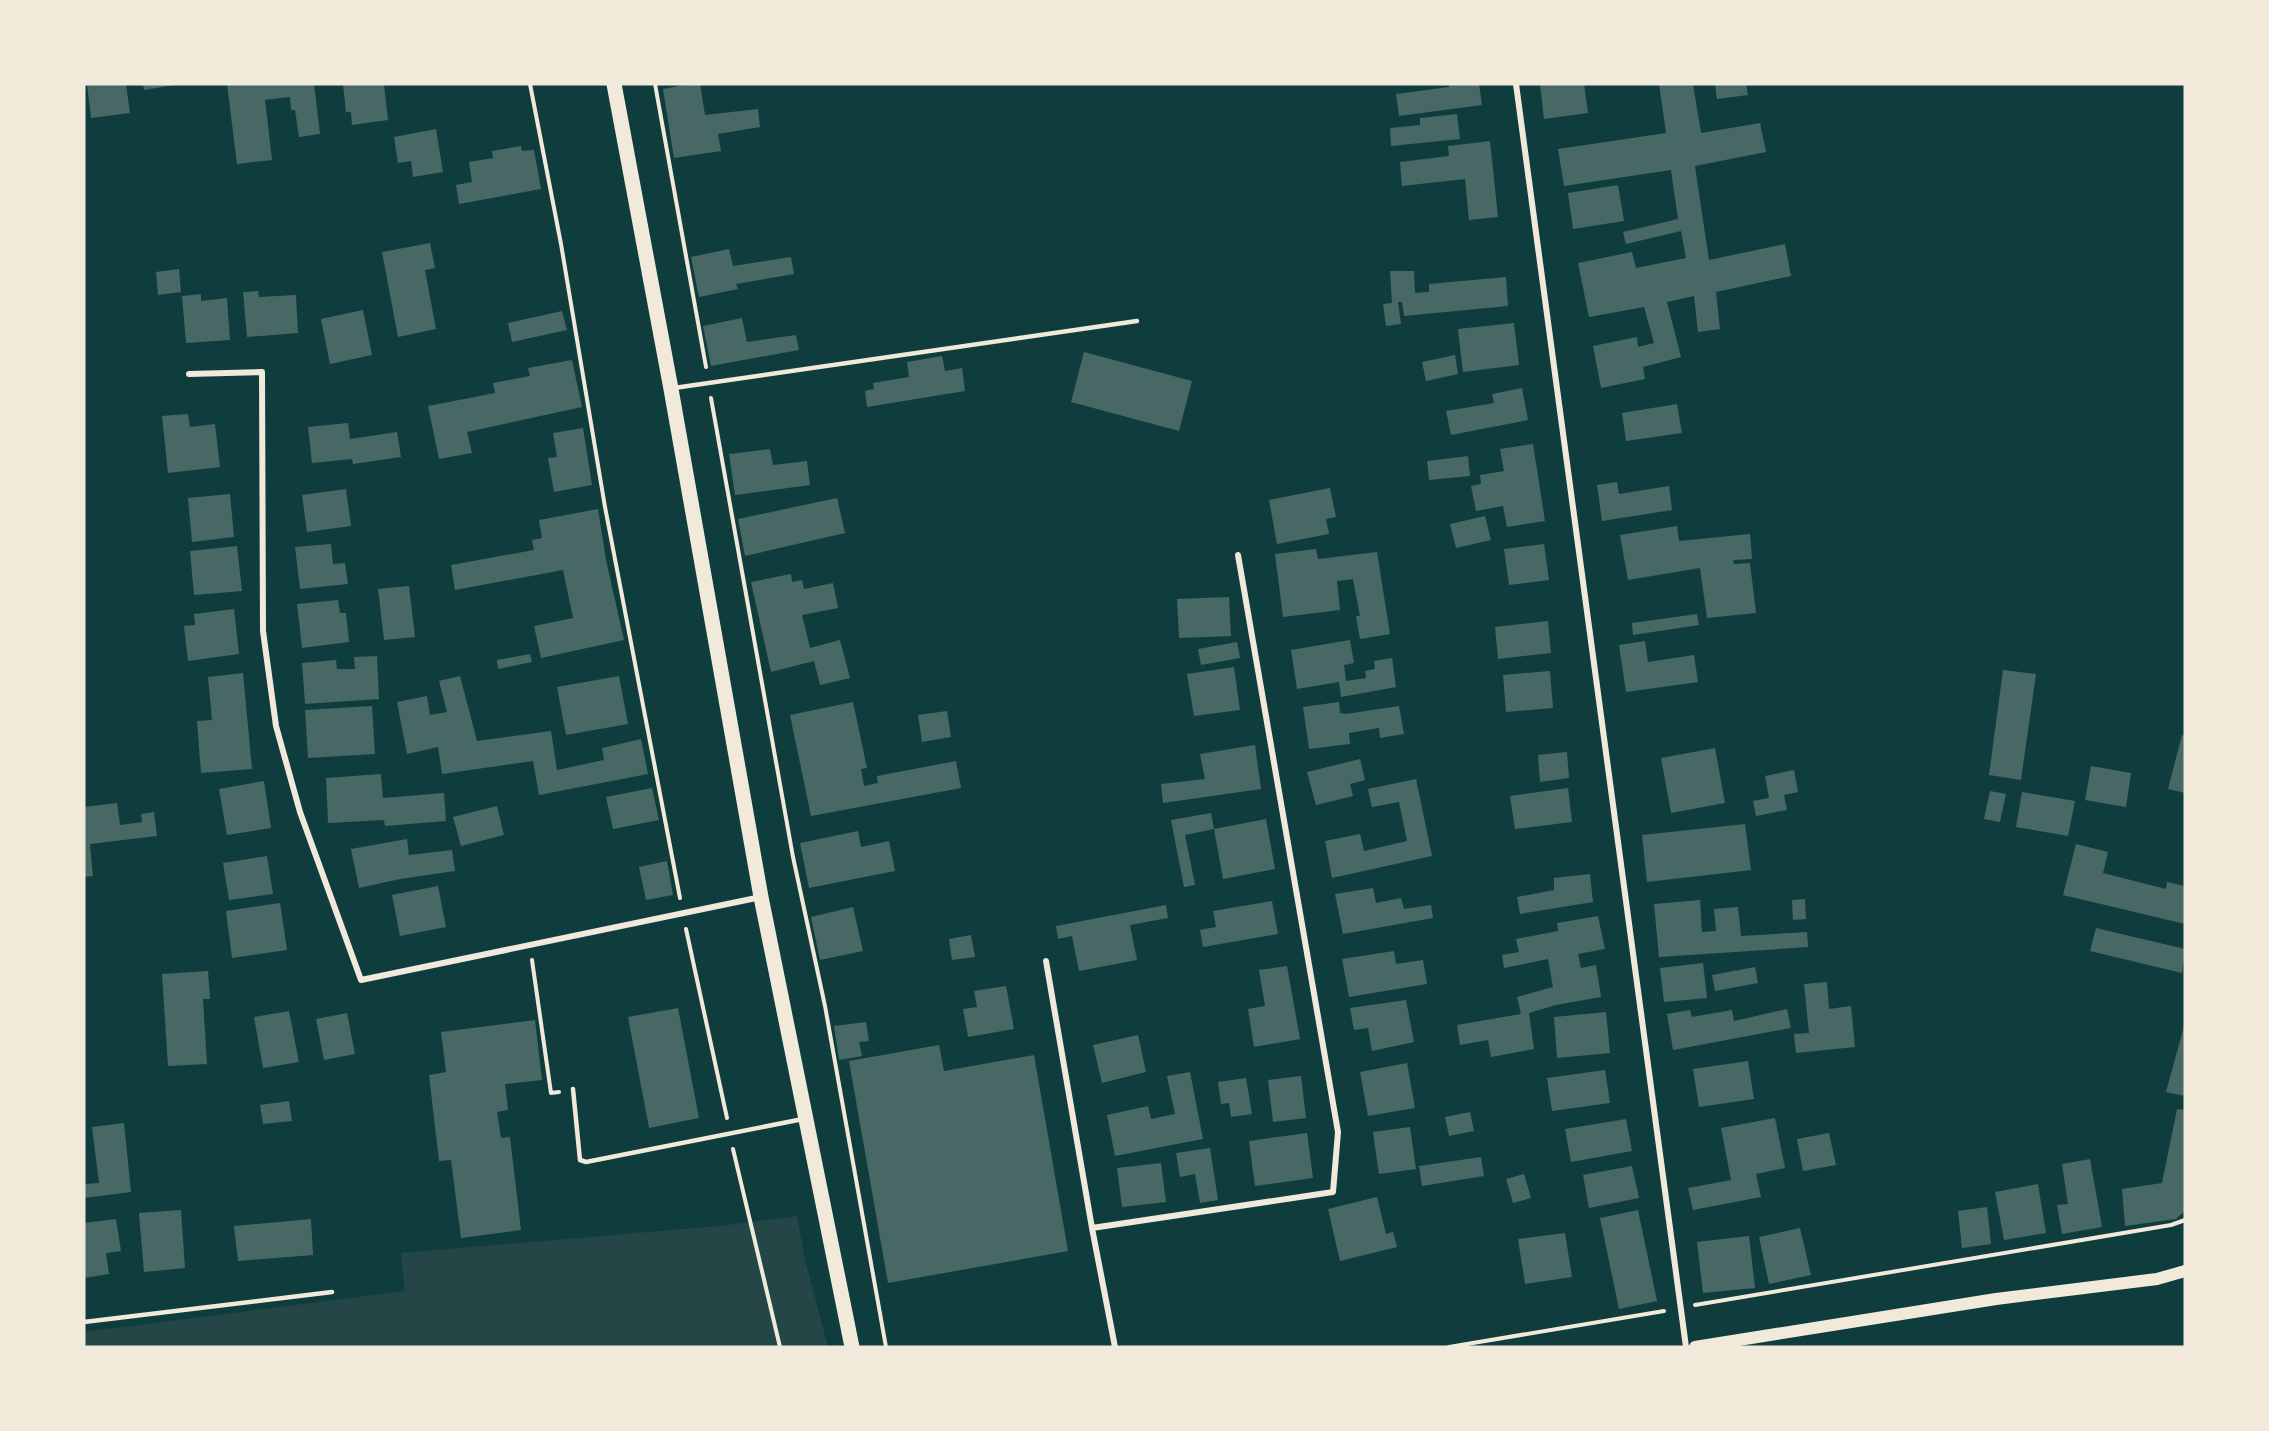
<svg xmlns="http://www.w3.org/2000/svg" width="2269" height="1431" font-family="Montserrat,sans-serif">
  <style>
    .green { fill: #244646 }
    .building { fill: #486865 }
    .lines { fill: none; stroke-linecap: round; stroke-linejoin: round }
    .path { stroke: #f1e9da; stroke-width: 4 }
    .service { stroke: #f1e9da; stroke-width: 4.5 }
    .minor { stroke: #f1e9da; stroke-width: 6 }
    .secondary { stroke: #f1e9da; stroke-width: 12 }
    .primary { stroke: #f1e9da; stroke-width: 15 }
  </style>
  <rect width="100%" height="100%" fill="#0f3d3e"/>
  <path class="green" d="M797,1216L805,1260L828,1347H84V1332L405,1291L401,1253L719,1226Z"/>
  <path class="building" d="M87,84H126L130,113L91,118Z
    M143,84H174V85L144,90Z
    M227,84H314L320,134L299,137L295,110H291L290,97L265,100L272,160L237,164Z
    M343,84H384L388,120L352,125L351,112H346Z
    M690,84H700L705,115L758,109L760,127L718,134L721,151L674,158L663,89Z
    M1449,84H1479L1482,105L1399,116L1396,94L1449,87Z
    M1540,84H1584L1588,113L1544,119Z
    M1659,84H1693L1701,133L1760,123L1766,152L1695,166L1709,260L1785,244L1791,276L1716,292L1720,329L1698,332L1694,296L1667,302L1681,357L1643,367L1645,379L1601,388L1593,346L1637,337L1638,347L1654,343L1644,307L1589,317L1578,263L1632,252L1636,268L1686,258L1681,231L1626,244L1623,232L1678,219L1671,170L1564,186L1558,149L1666,133Z
    M1715,84H1746L1748,95L1717,99Z
    M1457,114L1460,139L1391,146L1390,128L1420,125V118Z
    M436,129L443,172L413,177L411,161L398,163L394,137Z
    M1490,141L1498,217L1469,220L1465,179L1402,186L1400,162L1449,156L1448,146Z
    M521,146L522,151L534,150L541,189L459,204L456,185L472,182L469,162L493,158L492,151Z
    M1618,185L1624,221L1573,229L1568,193Z
    M430,243L435,268L425,270L436,329L398,337L382,252Z
    M729,249L733,266L791,257L794,274L736,284L738,289L699,297L691,257Z
    M179,269L181,292L158,295L156,272Z
    M1390,271H1414L1415,293L1429,292V284L1506,277L1508,306L1404,316L1402,302H1398L1401,324L1386,326L1383,304L1392,303Z
    M258,291L259,297L296,295L298,333L247,337L243,292Z
    M201,294V301L227,298L230,340L186,343L182,296Z
    M363,310L372,355L330,364L321,319Z
    M562,311L567,330L512,342L508,323Z
    M742,318L747,342L796,335L799,350L711,366L703,326Z
    M1514,323L1519,365L1463,372L1458,329Z
    M1084,352L1192,381L1179,431L1071,402Z
    M1455,355L1458,374L1426,381L1422,362Z
    M942,356L945,371L962,368L965,391L867,407L865,391L874,389L873,383L909,377L907,362Z
    M572,360L582,407L467,432L472,453L439,459L428,406L495,393L493,383L530,376L528,368Z
    M1522,388L1528,420L1451,435L1446,411L1494,403L1492,394Z
    M1677,404L1682,433L1626,441L1622,413Z
    M188,414L190,427L215,424L220,467L168,473L162,416Z
    M348,423L350,439L397,432L401,457L353,464L352,459L312,463L308,427Z
    M583,428L592,485L554,492L548,458L557,457L553,433Z
    M1533,444L1545,521L1507,527L1503,506L1476,511L1471,486L1481,484L1480,475L1504,471L1500,449Z
    M770,449L773,465L807,461L810,485L735,495L729,454Z
    M1468,456L1470,476L1429,480L1427,461Z
    M1617,482L1619,494L1669,486L1672,510L1602,521L1597,485Z
    M1330,488L1336,517L1326,519L1329,534L1277,544L1269,500Z
    M346,489L351,526L307,532L302,495Z
    M230,494L234,537L192,542L188,498Z
    M837,498L845,533L745,556L738,519Z
    M598,509L606,560L624,640L541,658L534,626L573,618L563,570L455,590L451,565L534,550L532,540L542,538L539,520Z
    M1485,516L1491,540L1456,548L1450,524Z
    M1677,526L1679,541L1750,534L1752,559L1733,560L1734,564L1750,563L1756,613L1707,618L1700,568L1628,580L1620,535Z
    M331,544L333,564L345,563L348,584L300,589L295,547Z
    M1544,544L1549,580L1509,585L1504,549Z
    M237,546L242,591L194,595L190,551Z
    M1316,549L1318,559L1377,552L1390,634L1360,639L1356,616H1360L1353,579L1337,581L1340,610L1283,617L1275,554Z
    M791,574L792,582L802,580L804,589L833,583L838,608L802,615L810,648L840,640L850,678L820,685L814,661L771,672L751,582Z
    M409,586L415,637L384,640L378,589Z
    M1229,597L1231,636L1179,638L1177,599Z
    M338,600L340,613H346L349,642L302,648L297,604Z
    M234,609L239,654L188,661L184,626L195,625L194,614Z
    M1697,614L1699,625L1633,635L1632,623Z
    M1548,621L1551,653L1498,659L1495,627Z
    M1350,640L1354,663L1344,665L1346,681L1366,678L1365,671L1375,669L1374,661L1392,658L1396,687L1341,697L1339,682L1297,689L1291,650Z
    M1645,641L1648,662L1694,655L1698,682L1626,692L1619,645Z
    M1237,642L1240,658L1201,665L1198,649Z
    M530,654L532,662L498,669L497,660Z
    M377,656L379,699L305,704L302,663L336,660L337,669H355L354,657Z
    M1234,667L1240,710L1194,716L1187,674Z
    M2003,670L2036,674L2021,780L1989,775Z
    M1550,671L1553,708L1506,712L1503,675Z
    M243,673L252,769L201,773L197,721L212,720L208,677Z
    M460,676L477,741L551,731L557,770L604,760L602,748L641,739L648,774L539,795L533,761L442,774L438,747L407,754L397,702L427,696L430,715L447,712L439,681Z
    M619,676L628,724L566,735L557,687Z
    M853,702L867,768L861,769L864,786L878,783L877,776L956,761L961,788L811,816L790,715Z
    M1339,702L1340,713L1346,714L1399,706L1404,734L1380,738L1379,728L1349,733L1350,744L1309,749L1303,707Z
    M372,706L375,754L308,758L305,710Z
    M947,711L951,737L922,742L918,715Z
    M2182,735L2185,736V793L2168,789Z
    M1255,745L1261,789L1163,803L1161,784L1205,779L1200,754Z
    M1715,748L1725,803L1671,813L1661,758Z
    M1567,752L1569,778L1540,782L1538,755Z
    M1360,759L1365,780L1350,784L1353,796L1316,805L1307,772Z
    M2091,766L2131,773L2126,807L2085,800Z
    M1794,770L1798,792L1784,795L1787,810L1756,816L1753,801L1769,798L1765,776Z
    M381,774L383,798L444,793L446,821L385,826L384,820L328,823L326,778Z
    M1416,779L1432,856L1332,878L1325,841L1360,834L1364,851L1407,841L1399,802L1372,807L1368,789Z
    M264,781L271,828L227,835L219,789Z
    M652,788L659,820L613,829L606,797Z
    M1568,788L1572,822L1515,829L1510,796Z
    M1990,791L2006,794L2000,822L1984,819Z
    M2022,792L2075,801L2068,836L2016,827Z
    M117,803L120,825L142,822L141,814L154,812L157,836L90,844L93,876L84,877V807Z
    M497,806L504,835L461,846L453,817Z
    M1211,813L1214,829L1266,819L1275,869L1223,879L1214,829L1185,835L1195,885L1184,887L1171,820Z
    M1745,824L1751,870L1647,882L1642,835Z
    M858,831L861,847L889,841L895,871L809,888L800,843Z
    M407,839L409,855L452,850L455,871L400,879L359,888L351,849Z
    M2076,844L2108,852L2103,873L2166,889L2167,882L2185,886V924L2063,895Z
    M267,856L273,894L229,900L223,863Z
    M667,861L673,895L646,900L639,867Z
    M1590,874L1593,902L1520,914L1517,897L1554,890V878Z
    M438,886L446,927L400,936L392,895Z
    M1373,888L1376,903L1401,898L1404,909L1431,905L1433,918L1343,934L1335,894Z
    M1805,899L1806,919L1793,920L1792,900Z
    M1700,900L1702,932L1716,931L1714,909L1738,907L1741,936L1807,932L1808,947L1659,957L1654,904Z
    M1272,901L1278,934L1203,947L1200,930L1216,927L1213,911Z
    M280,903L287,950L232,958L226,911Z
    M1166,905L1168,918L1130,925L1137,960L1079,971L1072,936L1058,939L1056,926Z
    M853,907L863,951L820,960L811,917Z
    M1598,916L1605,949L1578,954L1581,968L1596,965L1601,997L1556,1005L1529,1013L1534,1049L1491,1057L1488,1040L1460,1045L1457,1025L1521,1014L1517,997L1553,987L1548,959L1504,968L1502,955L1519,952L1516,939L1558,931L1557,923Z
    M2096,928L2185,949L2182,973L2090,951Z
    M971,935L975,957L952,960L949,939Z
    M1394,951L1396,964L1423,960L1427,984L1349,997L1342,959Z
    M1703,963L1707,998L1664,1002L1660,968Z
    M1287,966L1300,1039L1254,1047L1248,1009L1265,1006L1259,970Z
    M1755,967L1758,983L1715,991L1712,975Z
    M208,971L210,999H203L207,1064L168,1066L162,974Z
    M1827,982L1829,1009L1851,1006L1855,1047L1796,1053L1794,1034L1809,1033L1804,984Z
    M1006,986L1014,1029L968,1037L963,1009L977,1007L974,991Z
    M1406,1000L1414,1042L1372,1051L1368,1028L1354,1030L1350,1008Z
    M678,1008L699,1118L649,1128L628,1017Z
    M1787,1009L1791,1028L1673,1050L1667,1014L1690,1010L1692,1017L1732,1010L1734,1021Z
    M289,1011L299,1062L263,1068L254,1017Z
    M1606,1012L1610,1053L1557,1058L1554,1017Z
    M347,1013L355,1054L324,1060L316,1019Z
    M535,1020L542,1080L505,1084L508,1110L497,1112L501,1138L510,1137L521,1230L461,1238L451,1160L439,1161L429,1075L446,1072L441,1032Z
    M866,1022L869,1041L859,1042L862,1056L839,1060L834,1026Z
    M2184,1026H2185V1096L2166,1092Z
    M1138,1035L1146,1072L1102,1083L1093,1045Z
    M939,1045L944,1071L1034,1055L1068,1251L888,1283L849,1061Z
    M1748,1061L1754,1099L1699,1107L1693,1069Z
    M1407,1063L1415,1108L1368,1116L1360,1072Z
    M1605,1070L1610,1103L1552,1111L1547,1078Z
    M1190,1072L1203,1139L1115,1156L1107,1115L1148,1106L1151,1119L1175,1114L1167,1076Z
    M1301,1076L1306,1118L1273,1122L1268,1080Z
    M1246,1078L1252,1114L1231,1117L1229,1103L1221,1104L1218,1082Z
    M289,1101L292,1121L263,1124L260,1105Z
    M2177,1109L2185,1110V1211L2176,1219L2125,1226L2122,1189L2162,1183Z
    M1470,1112L1474,1131L1449,1136L1445,1117Z
    M1775,1118L1785,1168L1756,1174L1761,1197L1693,1210L1688,1188L1731,1180L1721,1128Z
    M1626,1119L1632,1151L1571,1162L1565,1129Z
    M124,1123L131,1192L84,1198V1184L99,1183L92,1127Z
    M1410,1127L1416,1169L1379,1174L1373,1132Z
    M1307,1133L1313,1178L1255,1186L1249,1141Z
    M1829,1133L1836,1165L1803,1171L1797,1139Z
    M1210,1148L1218,1200L1200,1203L1195,1174L1180,1177L1176,1153Z
    M1481,1157L1484,1176L1422,1186L1419,1166Z
    M2090,1159L2102,1227L2062,1234L2057,1205L2068,1204L2062,1164Z
    M1161,1163L1166,1202L1122,1207L1117,1168Z
    M1632,1166L1639,1198L1589,1208L1583,1175Z
    M1524,1174L1531,1198L1513,1203L1506,1179Z
    M2038,1184L2046,1233L2004,1240L1995,1192Z
    M1377,1197L1386,1234L1393,1232L1397,1247L1340,1261L1328,1209Z
    M1987,1207L1991,1244L1962,1248L1958,1211Z
    M181,1210L185,1268L144,1272L139,1213Z
    M1638,1210L1657,1301L1619,1309L1600,1218Z
    M116,1219L121,1251L106,1253L109,1274L84,1278V1223Z
    M311,1219L313,1255L238,1261L234,1226Z
    M1800,1228L1811,1275L1769,1284L1759,1237Z
    M1565,1233L1572,1277L1525,1284L1518,1239Z
    M1749,1236L1755,1288L1703,1293L1697,1242Z"/>
  <g class="lines">
    <path class="path" d="M530,84L561,244L605,507L680,898
      M655,84L706,367
      M711,398L793,857L825,1006L886,1347
      M686,929L727,1118
      M532,960L551,1093L559,1092
      M733,1149L780,1347
      M1695,1305L2171,1225L2185,1220
      M1449,1347L1664,1311"/>
    <path class="service" d="M674,388L1137,321
      M573,1089L580,1160L586,1162L803,1119
      M84,1322L332,1292"/>
    <path class="minor" d="M1516,84L1686,1347
      M189,374L262,372L263,631L276,726L300,812L361,980L761,897
      M1046,961L1092,1228L1115,1347
      M1092,1228L1333,1192L1338,1132L1238,555"/>
    <path class="secondary" d="M1695,1347L1996,1299L2157,1279L2185,1271"/>
    <path class="primary" d="M614,84L671,389L761,897L852,1347"/>
  </g>
  <rect width="2269" height="1431" fill="none" stroke="#f1e9da" stroke-width="171"/>
</svg>
